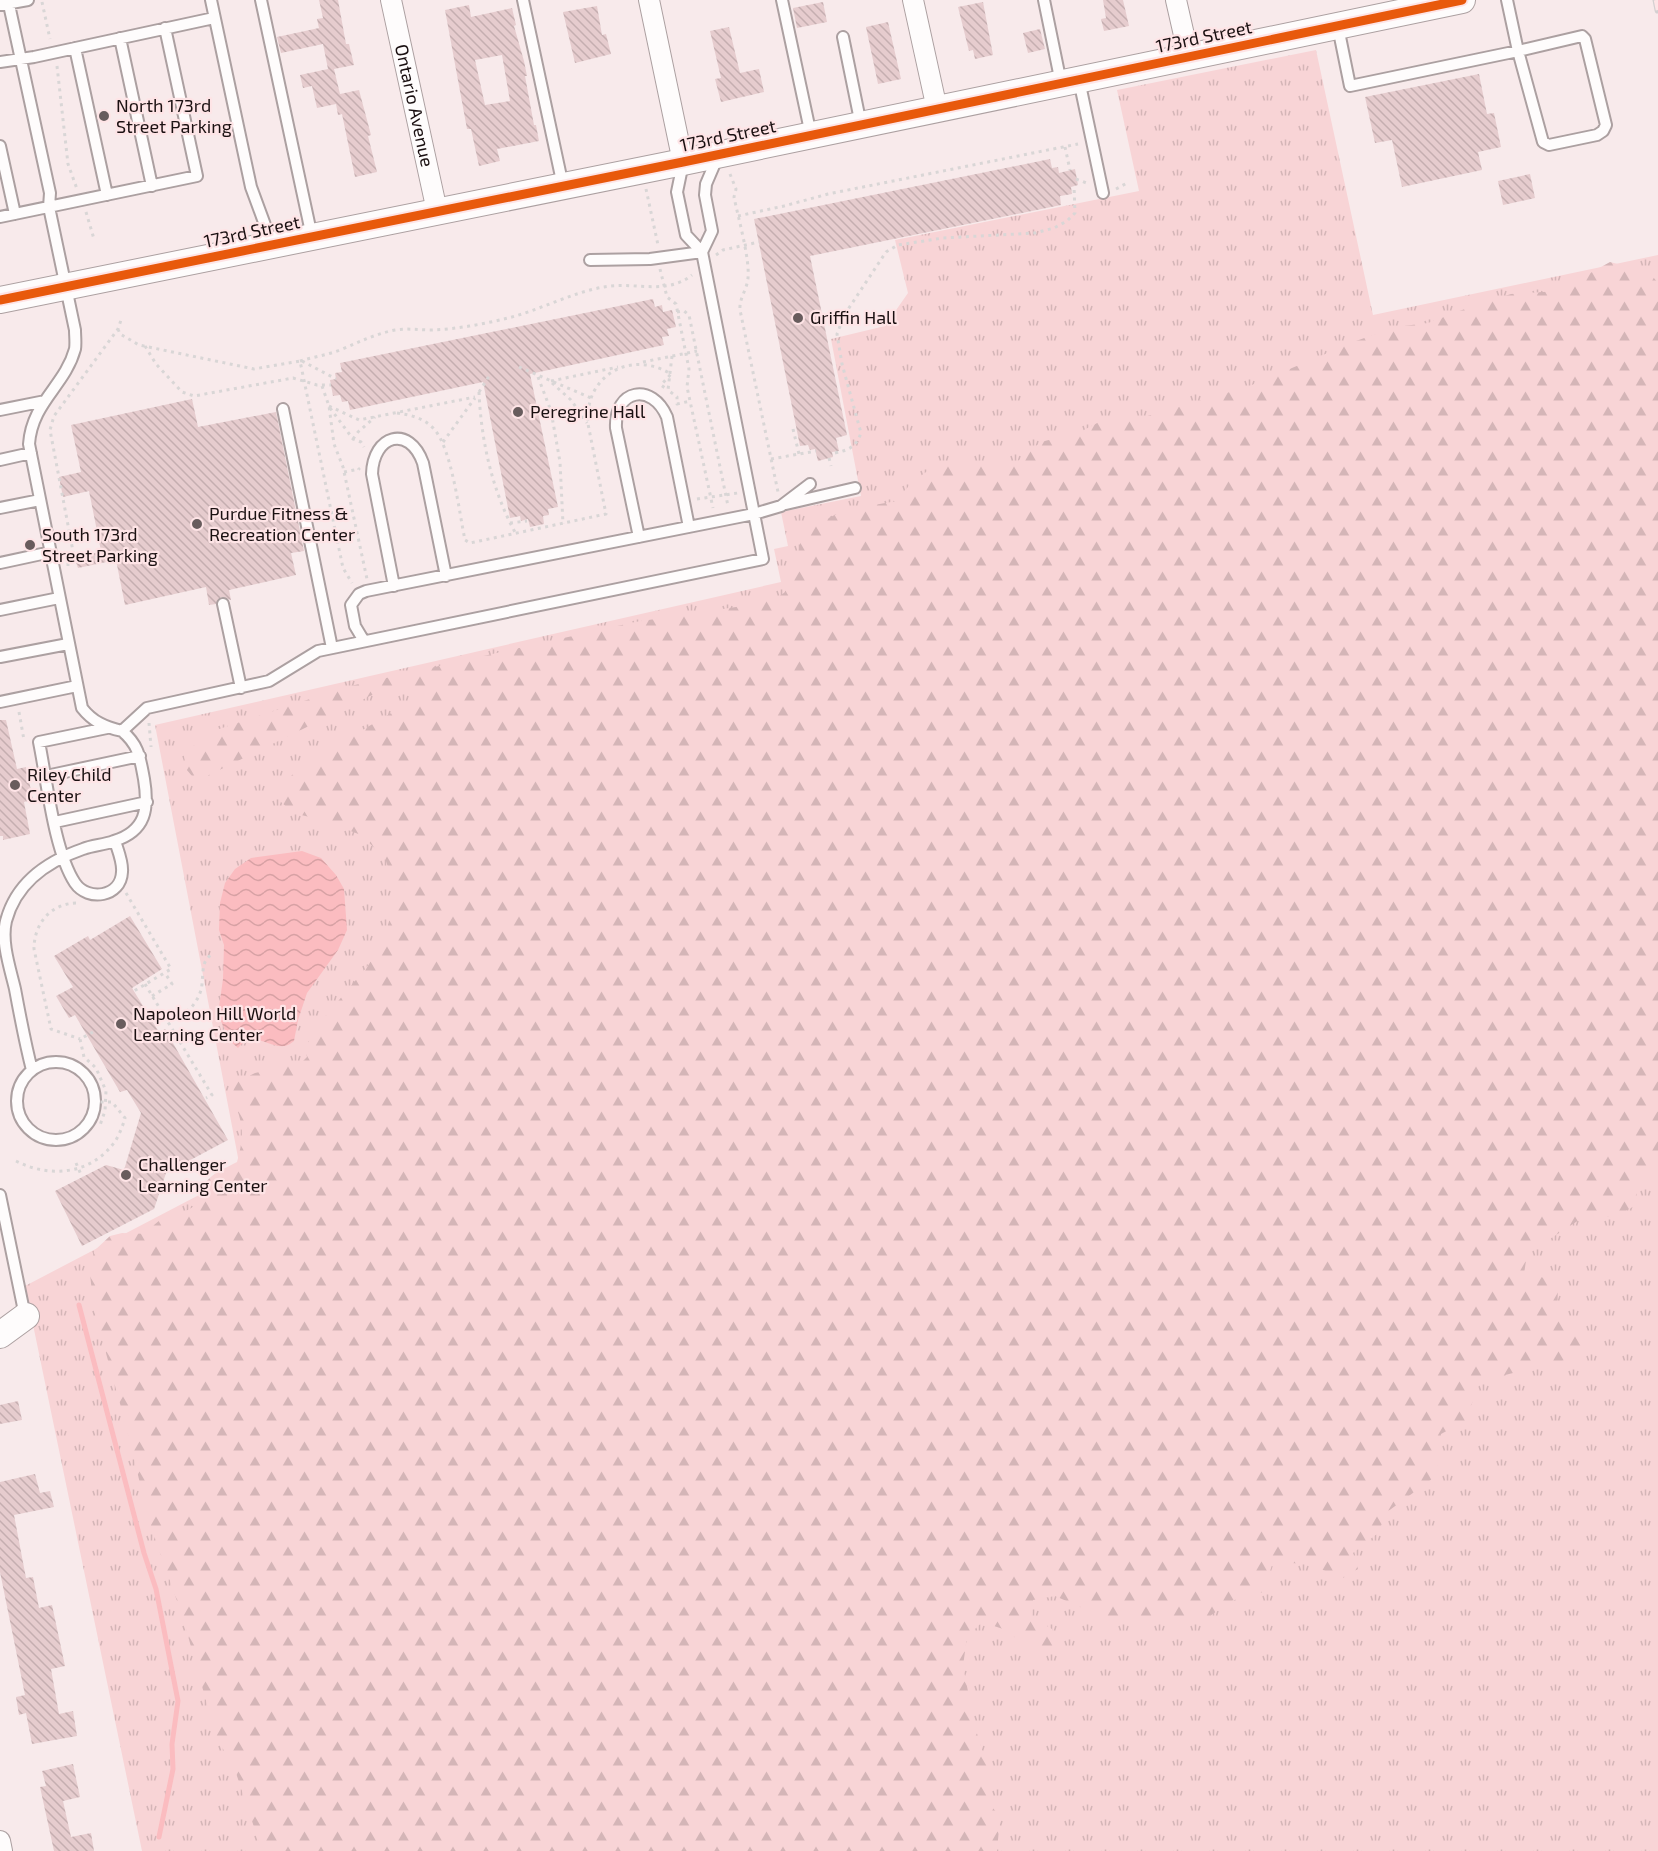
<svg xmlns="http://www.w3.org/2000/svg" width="1658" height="1851" font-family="'Exo 2',sans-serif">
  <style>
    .grass { fill: url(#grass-tufts) }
    .forest { fill: url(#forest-firs) }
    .water { fill: url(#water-waves) }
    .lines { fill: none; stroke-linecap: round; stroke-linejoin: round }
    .stream { stroke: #fbbcc0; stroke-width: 5 }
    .building { fill: url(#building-back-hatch); fill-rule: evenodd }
    .service-casing { stroke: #aca0a1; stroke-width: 14 }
    .minor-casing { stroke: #aca0a1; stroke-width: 22 }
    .tertiary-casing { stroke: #aca0a1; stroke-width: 28 }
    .path { stroke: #d9d6d6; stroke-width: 3; stroke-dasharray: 3 4.5; stroke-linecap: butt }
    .service { stroke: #fefcfc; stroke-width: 10 }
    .minor { stroke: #fefcfc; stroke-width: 20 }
    .tertiary { stroke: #fefcfc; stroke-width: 26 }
    .rail-casing { stroke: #d4d0d1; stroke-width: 7 }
    .rail { stroke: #fee4e6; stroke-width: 4.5; stroke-dasharray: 14; stroke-linecap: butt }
    .cycleway-casing { stroke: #fee4e6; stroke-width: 13 }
    .cycleway { stroke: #e8590c; stroke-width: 9 }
    .poi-dot { fill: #685c5d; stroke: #fee4e6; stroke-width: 2 }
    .labels { text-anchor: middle; stroke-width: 4.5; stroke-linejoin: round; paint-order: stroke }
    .street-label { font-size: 18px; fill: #1a1011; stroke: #fee4e6 }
    .poi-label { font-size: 18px; fill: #1a1011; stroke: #fee4e6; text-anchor: start }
  </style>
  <defs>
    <pattern id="grass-tufts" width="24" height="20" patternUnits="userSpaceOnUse" patternTransform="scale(1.5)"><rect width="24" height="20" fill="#f8d4d6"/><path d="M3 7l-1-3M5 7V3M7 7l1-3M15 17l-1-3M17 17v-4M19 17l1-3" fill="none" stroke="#d4b5b7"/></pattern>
    <pattern id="forest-firs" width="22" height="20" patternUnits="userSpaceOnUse" patternTransform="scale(1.5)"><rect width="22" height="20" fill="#f8d4d6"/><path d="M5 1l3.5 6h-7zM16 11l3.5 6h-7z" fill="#d4b5b7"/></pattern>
    <pattern id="water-waves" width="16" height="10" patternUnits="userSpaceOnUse" patternTransform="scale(1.5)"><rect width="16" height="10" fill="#fbbcc0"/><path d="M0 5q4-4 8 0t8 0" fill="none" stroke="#d7a1a4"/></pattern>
    <pattern id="building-back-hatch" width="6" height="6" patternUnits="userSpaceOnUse" patternTransform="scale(1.5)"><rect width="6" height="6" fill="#e6ccce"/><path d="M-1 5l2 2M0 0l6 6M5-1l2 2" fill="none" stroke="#c5aeb0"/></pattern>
  </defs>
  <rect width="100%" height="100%" fill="#f8eaeb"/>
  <path class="grass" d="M1316,50L1373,315L1658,255V1851H142L25,1286L241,1173L155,725L781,582L774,549L788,546L781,512L861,496L831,339L885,326L908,293L895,240L1139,191L1117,90Z"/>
  <path class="forest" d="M1610,262L1649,272L1658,283V1165L1638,1170L1636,1205L1617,1216L1579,1220L1527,1254L1524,1274L1546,1278L1558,1287L1557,1315L1584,1345L1574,1358L1505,1375L1479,1385L1465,1421L1441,1434L1436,1476L1387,1512L1378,1533L1353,1553L1358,1569L1343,1578L1308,1564L1273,1562L1263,1592L1231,1601L1210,1616L1175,1621L1101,1616L1055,1596L1033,1600L1032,1617L1052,1629L1056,1647L1036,1652L1003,1629L982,1622L967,1637L963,1666L975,1727L992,1782L989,1803L1000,1817L997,1851H262L233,1764L217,1740L183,1618L150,1524L124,1418L94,1310L90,1274L94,1251L110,1236L122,1233L149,1234L154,1225L166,1215L181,1214L198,1204C204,1176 212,1175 237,1162C241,1147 244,1135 240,1119C236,1101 229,1103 235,1083L255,1073L301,1063L307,1057L305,1048L318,1025L366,968L384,942L392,915L395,888L385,858L361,835L322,820L293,813L281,802L278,786L310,761L442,683L372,695L205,777L192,776L186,769L184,755L207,733L346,687L635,622L736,607L777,598L792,587L800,544L808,528L845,510L897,501L911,483L937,464L982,466L1018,461L1041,442L1080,432L1101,421H1130L1247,387L1356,341L1395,327L1428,323L1470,307L1511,294L1558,291Z"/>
  <path class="water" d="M302,851L321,858L336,875L344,889L347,930L338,950L307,993L298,1020L294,1041C291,1043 289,1045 285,1046C268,1048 253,1029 238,1048L229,1040L218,1014L223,979L224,945L219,930L220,903L225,883L235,869L251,858Z"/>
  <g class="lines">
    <path class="stream" d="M79,1305L144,1553L156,1589L178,1701L172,1744L173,1769L159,1837"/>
  </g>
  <path class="building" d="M319,0H338L346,44H349L354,65L334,69L340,94L359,90L371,135L368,136L377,172L355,177L342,114L338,115L336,104L317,108L312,86L303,88L300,75L328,69L323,44L281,53L277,37L319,28L317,19L323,18Z
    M1103,0H1123L1129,26L1104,31L1101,19L1106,18Z
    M823,2L827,22L797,28L793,8Z
    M983,2L993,55L975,59L973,50L969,51L958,7Z
    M469,5L471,17L512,8L516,25L514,26L524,61L527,76H525L534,125H536L539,141L497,149L500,161L479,166L471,129H467L445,10ZM502,55L510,101L485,105L475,60Z
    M597,6L602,35L606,34L611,54L575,63L563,12Z
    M888,22L901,79L878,84L866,27Z
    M729,27L740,73L759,69L764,92L721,102L715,79L721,78L710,31Z
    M1040,29L1045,49L1028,53L1023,33Z
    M1479,74L1487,114L1494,113L1501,147L1478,152L1482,170L1402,187L1392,140L1375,143L1365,97Z
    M1050,159L1052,168L1058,167L1059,173L1075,169L1078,185L1071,187L1072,194L1060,196L1061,205L810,256L847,435L836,438L839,451L832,452L833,457L818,461L815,449L810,450L808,445L800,446L754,219Z
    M1530,174L1535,198L1503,205L1498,181Z
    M653,299L655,307L662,305L663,312L672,310L676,327L667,329L669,336L662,337L664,345L530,374L558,507L548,509L549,515L543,516L544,524L530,527L528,519L521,521L520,516L510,518L483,382L350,410L348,401L342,402L340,395L333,396L330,380L336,379L335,373L342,372L340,363Z
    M192,399L198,427L276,412L304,551L291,553L296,575L229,590L231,600L221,597L216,604L209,605L206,587L125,605L116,560L78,568L75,560L101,551L89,491L63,497L59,477L81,472L71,425Z
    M0,720H6L17,769L26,767L33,800L24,802L30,834L3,840V836H0Z
    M130,916L162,969L132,988L159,1032L165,1029L228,1140L166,1173L154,1209L82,1246L55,1191L106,1165L124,1170L141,1113L127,1090L120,1092L75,1015L69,1018L56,996L73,987L54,956L88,936L90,940Z
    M18,1401L22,1420L0,1424V1405Z
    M35,1474L40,1493L50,1491L54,1507L14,1515L26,1578L33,1577L39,1608L52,1605L65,1666L51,1669L59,1714L73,1711L77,1736L32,1744L26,1713L19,1715L16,1697L25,1695L0,1572V1482Z
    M73,1764L80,1797L63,1801L71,1837L91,1833L94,1851H54L40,1787L46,1786L42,1771Z"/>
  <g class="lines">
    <g class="service-casing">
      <path id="service" d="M8,0L50,193L49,207L75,330C75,336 76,343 75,349C65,386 32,402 29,444L82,708C93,722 105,727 122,731L147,708L269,681L318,651L763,559L702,252L686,235L677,192L683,163
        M211,0L251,187L272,244
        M261,0L312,237
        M523,0L563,186
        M782,0L811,135
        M1044,0L1061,83
        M0,5L28,0
        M1338,27L1350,86L1518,51L1507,0
        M1582,36L1585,39L1606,125L1603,131L1597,135L1549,145L1543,142L1518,51Z
        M843,37L861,125
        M120,38L152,186
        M75,48L107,195
        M0,62L34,57L214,18
        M1079,80L1103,193
        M0,146L15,214
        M0,217L197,176L165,28
        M702,252L712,231L705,195L706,184L718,156
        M590,260L650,259L702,252
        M283,409L332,648
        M0,410L45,401
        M0,460L31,453
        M786,504L855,488
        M0,508L40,500
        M639,537L616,428C614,389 652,382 667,417L689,527
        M0,563L51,552
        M394,586L372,474C373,435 409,424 423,463L446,576
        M223,604L241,688
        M0,610L59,598
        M364,641L355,626L351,605L359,594L366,591L754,514L781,506L810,484
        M0,657L68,644
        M0,702L77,686
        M107,728L39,742C47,781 54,851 75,883C88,902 121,897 122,872C123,862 118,851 115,841
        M46,776L140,756
        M55,822L147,802
        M17 1101a39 39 0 1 1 78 0a39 39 0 1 1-78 0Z
        M32,1070C25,1043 20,1016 15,989C10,968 1,942 6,921C16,883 48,861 83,849C93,845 104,845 114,841C146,831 149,809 144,779C140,758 139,745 122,731
        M0,1195L25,1316"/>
    </g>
    <g class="minor-casing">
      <g id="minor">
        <path id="s1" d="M391,0L437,211"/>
        <path d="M649,0L683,162"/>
        <path d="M913,0L937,109"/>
        <path d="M1176,0L1189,57"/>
        <path d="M0,1841L2,1851"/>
      </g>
    </g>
    <g class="tertiary-casing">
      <path id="tertiary" d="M0,300L683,162L1462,0
        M0,1335L26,1316"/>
    </g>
    <path class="path" d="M42,2L50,39
      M57,66L68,164L77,189
      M1065,147L1070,170
      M730,174L736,189L734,197C738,217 750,259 748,278C747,290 739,298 740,310L778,492
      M1076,179L1089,184
      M646,189L658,245
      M1116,189L1127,183
      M86,212L94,239
      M738,216L784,206L828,194L1078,144
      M716,255L723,250L759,242
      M660,269L667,297L676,304L689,369L687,387L713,508
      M677,312L684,311L689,315L728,506
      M118,329L120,334L139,345L254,369L300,361L343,568L352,583
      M145,346L156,364L182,392L194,396L293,378L317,385H331
      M672,356L668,390L677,397V404L690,401
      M300,361C313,357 327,355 340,350C359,342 375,334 395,330C408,328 419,330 432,330C457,329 484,324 508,318C540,310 573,292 604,287C633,281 666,296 692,275
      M302,361L336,379
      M643,362L697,351
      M519,367L591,398
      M538,377L551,411L560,462L563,524
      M551,381L618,367
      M552,383L571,400L587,423
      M322,386L329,406L334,444L343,467L367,579
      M479,392C481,440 492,491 516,534
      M479,392L491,373
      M329,406L359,420L475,397
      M330,408L353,439L361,442L364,447
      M397,413C411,415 424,418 434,429C452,449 459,512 465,540L470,543L606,514L588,424C584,376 630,349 671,374L661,385L668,390
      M793,429L799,454
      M353,439L358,432L375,417
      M443,442L475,398
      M835,453C849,450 856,447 861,433L842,364L837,334L845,314L886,252L898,245L943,238L1035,233L1054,228L1067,221L1075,213L1074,186
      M829,458L831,466
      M771,459L816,451
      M344,472L359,469L358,468
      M697,499L738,493
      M510,523L527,521
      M75,562L50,430L54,416L118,329L121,320
      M68,566V563L97,557
      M19,712L24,740
      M149,723L151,747
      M126,893L171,969L134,991
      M76,903C50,904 34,924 34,949L51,1029L80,1039
      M145,984L212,1095L206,1098
      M152,996L172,984L165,973
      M165,1015C183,1020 196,1006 201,990C203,982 202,973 204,965C205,960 209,957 212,953
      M93,1032L80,1039L84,1057L96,1068L106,1091L105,1111L99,1128
      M16,1161C51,1179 93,1174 116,1140C120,1133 123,1125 125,1118L112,1102H96
      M76,1163L82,1177"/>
    <use href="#service" class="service"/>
    <use href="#minor" class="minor"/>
    <use href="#tertiary" class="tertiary"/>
    <g class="rail-casing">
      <path id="rail" d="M1656,0L1658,10"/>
    </g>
    <use href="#rail" class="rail"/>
    <g class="cycleway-casing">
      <path id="cycleway" d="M0,300L683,162L1462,0"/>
    </g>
    <use href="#cycleway" class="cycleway"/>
  </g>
  <g class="poi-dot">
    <circle cx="104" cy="116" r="6"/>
    <circle cx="798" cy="318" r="6"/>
    <circle cx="518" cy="412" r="6"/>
    <circle cx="197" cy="524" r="6"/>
    <circle cx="30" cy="545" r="6"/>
    <circle cx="15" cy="785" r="6"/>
    <circle cx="121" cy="1024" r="6"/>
    <circle cx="126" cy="1175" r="6"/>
  </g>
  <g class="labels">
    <g class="street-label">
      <text transform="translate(1204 37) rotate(-12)" y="6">173rd Street</text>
      <text dy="6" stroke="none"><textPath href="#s1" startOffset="108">Ontario Avenue</textPath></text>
      <text transform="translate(728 136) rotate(-12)" y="6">173rd Street</text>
      <text transform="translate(252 232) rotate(-12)" y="6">173rd Street</text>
    </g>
    <g class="poi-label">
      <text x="116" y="112">North 173rd<tspan x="116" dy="21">Street Parking</tspan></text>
      <text x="810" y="324">Griffin Hall</text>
      <text x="530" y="418">Peregrine Hall</text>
      <text x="209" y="520">Purdue Fitness &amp;<tspan x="209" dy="21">Recreation Center</tspan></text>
      <text x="42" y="541">South 173rd<tspan x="42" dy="21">Street Parking</tspan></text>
      <text x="27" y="781">Riley Child<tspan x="27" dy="21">Center</tspan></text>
      <text x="133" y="1020">Napoleon Hill World<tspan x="133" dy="21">Learning Center</tspan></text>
      <text x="138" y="1171">Challenger<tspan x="138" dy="21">Learning Center</tspan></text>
    </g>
  </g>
</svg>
